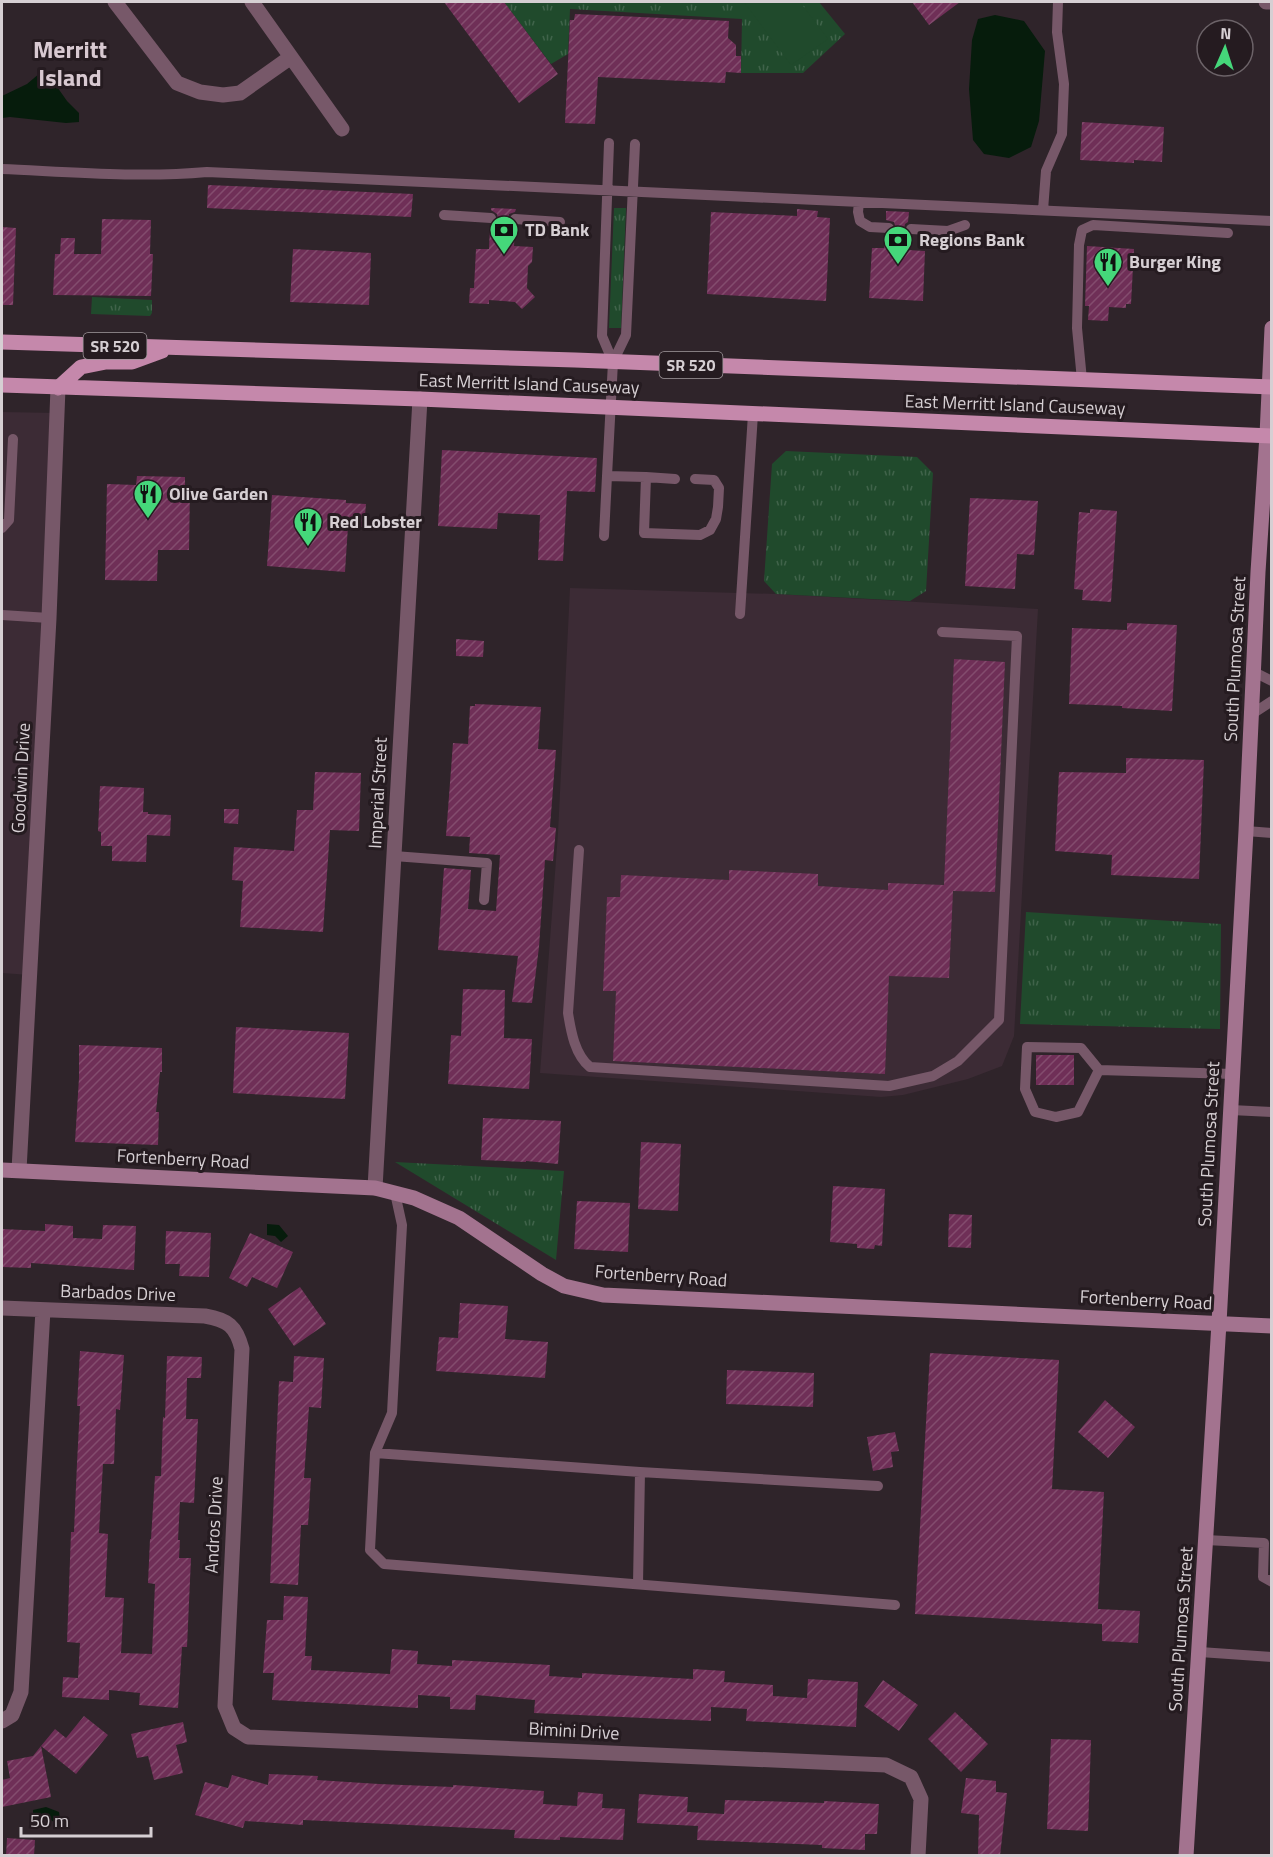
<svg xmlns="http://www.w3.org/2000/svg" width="1273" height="1857" font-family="'Titillium Web',sans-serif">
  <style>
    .built { fill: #3c2b35 }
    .grass { fill: url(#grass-tufts) }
    .garden { fill: #204a2c }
    .water { fill: #061c0c }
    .building { fill: url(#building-hatch) }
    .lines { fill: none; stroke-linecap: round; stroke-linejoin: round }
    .lane { stroke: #775869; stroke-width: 10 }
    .street { stroke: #775869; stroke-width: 15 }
    .secondary { stroke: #a3738f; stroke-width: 15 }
    .primary { stroke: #c588ab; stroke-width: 15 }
    .labels { text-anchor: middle; stroke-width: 6; stroke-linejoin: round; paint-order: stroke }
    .shield { fill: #251b20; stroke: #a1999d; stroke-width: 1.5 }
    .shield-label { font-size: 16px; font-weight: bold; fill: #d6cfd3 }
    .poi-label { font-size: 18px; font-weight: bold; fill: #d6cfd3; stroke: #251b20; text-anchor: start }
    .street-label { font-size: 18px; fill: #d6cfd3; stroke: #251b20 }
    .district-label { font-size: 24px; font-weight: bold; fill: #d8c9d1; stroke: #251b20 }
  </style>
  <defs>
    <pattern id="grass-tufts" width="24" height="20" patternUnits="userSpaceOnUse" patternTransform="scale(1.5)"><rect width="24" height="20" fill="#204a2c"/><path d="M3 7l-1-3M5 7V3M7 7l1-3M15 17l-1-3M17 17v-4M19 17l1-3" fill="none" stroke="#40634a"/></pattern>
    <pattern id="building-hatch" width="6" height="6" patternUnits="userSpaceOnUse" patternTransform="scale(1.5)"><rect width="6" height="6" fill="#6f2f57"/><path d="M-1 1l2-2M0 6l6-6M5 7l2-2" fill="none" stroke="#834c6e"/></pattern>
  </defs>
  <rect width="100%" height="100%" fill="#2f242a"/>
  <path class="built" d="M2,412L57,413L30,975L2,973Z
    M570,588L776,594L1038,609L1014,1036L1002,1066L968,1079L903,1095L881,1097L540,1073L558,833Z"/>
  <path class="grass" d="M504,2H819L845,34L803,73H741L742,19L570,9L568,54L551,64Z
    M614,208H626L621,328H609Z
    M92,297L152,300V313L150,316L91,314Z
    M786,451L917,457L933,473L926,591L910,601L776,594L764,581L772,464Z
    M1026,912L1221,924L1220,1029L1020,1024Z
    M395,1162L564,1171L556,1260Z"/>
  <path class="garden" d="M744,2H800L828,39L791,65Z"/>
  <path class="water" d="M995,15L1024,21L1045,51L1039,121L1031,147L1009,158L984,154L973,140L969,89L972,40L978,19Z
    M40,73L48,74L67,101L79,113V122L66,123L10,117L2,118V96L27,84Z
    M267,1224L279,1225L288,1236L281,1242L275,1236L267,1235Z
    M46,1807L59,1812L60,1819L54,1822L46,1817L35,1819L33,1818V1810Z"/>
  <path class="building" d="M444,2H504L558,74L519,103Z
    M912,2H960L929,25Z
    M575,14L729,21L728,38L736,45V56H741V73L726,72L725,83L598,77L595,124L565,123L570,20H574Z
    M1082,122L1164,127L1162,162L1134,160V163L1080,160Z
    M208,185L413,194L411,217L207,208Z
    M491,208L516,209L515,212L509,214L508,219L510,225L515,226L514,246L533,247L532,262L528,266L527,288L535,297L522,309L515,302L489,300V304L469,303L470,288H474L476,249H489L490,225L495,224L498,219L497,214L491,210Z
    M797,209L818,211L817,217L830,218L826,301L707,294L711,212L797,216Z
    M886,211L909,212L908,222L905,224L904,229L908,236V250L925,251L923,301L869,298L872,248H884L885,235L893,234L896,229L894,222L886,220Z
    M102,219L151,220L150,254H153L151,296L53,295L55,254H60L61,238H75L74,254H101Z
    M2,227L16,228L13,305H2Z
    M1087,246L1134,249L1131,304H1126V308L1109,307L1108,321L1088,320L1089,306H1085Z
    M293,249L371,253L369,305L290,302Z
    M442,450L597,458L595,492L567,491L563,561L538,560L540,515L498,513L497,529L438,526Z
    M137,476L185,477V489H190L189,550H158L157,581L105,580L107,484L136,485Z
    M272,495L346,500V503L366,504L364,527L348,526L345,572L267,566Z
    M970,498L1038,501L1034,555L1017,554L1015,589L965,586Z
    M1090,509L1117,511L1111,602L1082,600L1083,590L1074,589L1079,512L1090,513Z
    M1127,623L1177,625L1172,711L1122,708V706L1069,704L1072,628L1127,630Z
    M456,639L484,641L483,657L456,656Z
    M954,659L1005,662L995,892L953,891L949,978L889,976L885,1074L613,1061L616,991H603L607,897H620L621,875L729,880V870L818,874V886L888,890V883L944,885Z
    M475,704L541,707L538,749L556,750L550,827L556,828L553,861L545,860L539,947L532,1003L512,1002L518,956L438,950L444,868L471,870L468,909L496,911L500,855L469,853L470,837L446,836L453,743L468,744L470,706H475Z
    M1126,758L1204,760L1199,879L1111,875L1112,855L1055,851L1059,772L1126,773Z
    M315,772L361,773L359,831L330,830L323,932L240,927L243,881L232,880L234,847L294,851L297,810H313Z
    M100,786L144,788L143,812H148V814L171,815L170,836L147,835L146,862L112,861V846H101V832L98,831Z
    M224,809H239L238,824L224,823Z
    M463,989L505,990L504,1038L532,1039L529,1089L448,1084L451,1035L461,1036Z
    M236,1027L349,1033L345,1099L233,1093Z
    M79,1045L162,1048V1072H160L156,1112H159L158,1145L75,1142L79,1078Z
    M1036,1055H1074V1085H1036Z
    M483,1118L561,1121L558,1164L526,1161V1162L481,1160Z
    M641,1142L681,1144L678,1211L638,1209Z
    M833,1186L885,1189L882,1246L875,1245L874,1249L857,1248V1244L830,1242Z
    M577,1201L630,1203L628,1252L574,1249Z
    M949,1214L972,1215L971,1248L948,1247Z
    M45,1224L73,1226V1238L102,1239L103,1225L136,1226L134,1270L31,1263V1268L2,1267V1229L45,1231Z
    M166,1231L211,1233L209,1277L179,1276L180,1264H165Z
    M250,1233L293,1252L277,1288L252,1277L247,1287L229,1278Z
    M300,1287L326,1324L294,1346L268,1309Z
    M460,1303L508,1306L505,1339L548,1342L545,1378L436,1371L439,1337L458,1338Z
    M80,1351L124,1355L120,1410L116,1409L114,1464H103L99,1533L108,1534L105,1597L124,1598L121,1653L152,1654L155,1584L148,1583L150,1539H151L155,1476H161L163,1417L165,1418L167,1356L202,1357L201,1378H187L186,1419H198L194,1503L180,1502L178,1540H180L179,1558H191L187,1647H182L178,1708L139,1705L140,1693L109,1690V1700L62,1697L63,1677L78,1678L80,1643L67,1642L71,1532H74L77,1463L80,1406H77Z
    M930,1353L1059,1360L1052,1489L1104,1492L1098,1609L1140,1611L1138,1643L1102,1641V1624L915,1614Z
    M294,1356L324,1358L321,1408L309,1407L304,1478H311L308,1525H301L298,1585L270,1583L279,1381L293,1382Z
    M727,1370L814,1373L813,1407L726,1404Z
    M1105,1400L1135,1427L1108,1458L1078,1432Z
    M895,1432L899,1451L891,1452L893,1467L873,1471L867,1437Z
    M284,1596L308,1597L305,1656H312L311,1670L390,1674L392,1649L418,1651L417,1664L452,1666V1660L550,1665L549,1676L582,1678V1673L693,1679V1669L725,1671L724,1682L773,1685V1696L807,1698L808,1679L858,1682L856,1727L746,1721L747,1709L711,1707V1721L534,1713L535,1700L476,1695L475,1710L450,1709V1697L418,1695V1708L272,1700L274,1673H263L267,1620H283Z
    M883,1680L918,1705L899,1731L864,1706Z
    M955,1712L988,1744L961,1772L928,1739Z
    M84,1716L108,1735L76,1774L41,1746L55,1729L66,1738Z
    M183,1722L187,1742L176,1745L183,1773L154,1780L148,1756L137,1758L131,1734Z
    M1051,1739L1091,1740L1088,1831L1047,1829Z
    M41,1746L51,1797L2,1807V1780L10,1778L7,1761L33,1756Z
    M269,1774L318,1776L317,1780L379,1784L453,1787V1785L544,1791L543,1804L577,1806L578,1792L603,1794L602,1808L625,1809L623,1840L560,1837V1840L514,1838L515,1830L303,1820V1825L245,1821L243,1828L195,1815L205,1782L228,1788L232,1775L268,1785Z
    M966,1778L996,1781V1792L1007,1793L1000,1856H978L979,1815L961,1813Z
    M639,1794L688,1797L687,1812L724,1814L725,1800L824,1803V1801L879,1804L877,1834H865V1850L822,1848V1845L697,1840L698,1826L637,1823Z
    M7,1838L35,1840L34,1856H6Z"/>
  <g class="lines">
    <path class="lane" d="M609,143L602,336L613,362
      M635,144L626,335L613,362L607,476L646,477L644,533L700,535L710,530L716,519L718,507L719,488L714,480L695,479
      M2,169C70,172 139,178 207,172L1272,221
      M859,202L858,212L860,221L870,227L889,228
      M1043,210L1046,171L1062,134L1064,84L1057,32L1058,2
      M444,215L491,218
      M515,219L560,222
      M911,229L948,231L965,225
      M1082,380L1077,328L1079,245L1082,230L1093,225L1228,233
      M646,477L675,479
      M2,528L9,520L13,439
      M604,536L607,476
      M740,614L753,414
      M2,615L49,618
      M1254,672L1272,681
      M1252,714L1272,701
      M1246,831L1272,833
      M579,850L568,1013C571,1032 575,1055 590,1067L889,1086L933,1076L958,1061L999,1020L1017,636L942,632
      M394,856L487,863L484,900
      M1099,1070L1078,1112L1056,1117L1035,1112L1025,1089L1027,1047L1081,1048L1099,1070L1233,1074
      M1231,1110L1272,1112
      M395,1193L402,1225L392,1413L375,1453L370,1550L384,1564L895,1605
      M375,1453L640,1472L878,1486
      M1206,1540L1264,1543L1263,1577L1272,1582
      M638,1584L640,1472
      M1200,1652L1272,1657"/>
    <path class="street" d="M115,2L177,83L200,92L223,95L240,93L291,57
      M252,2L342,129
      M1266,2H1272
      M19,1170L49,618L58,388
      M375,1188L420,399
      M2,1308L205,1316C228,1320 236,1326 242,1349L225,1706L234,1728L248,1737L886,1765L911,1777L921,1799L918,1856
      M2,1721L12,1715L21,1692L43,1310"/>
    <path class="secondary" d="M2,1170L375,1188L414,1198L459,1218L542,1274L564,1286L603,1295L1272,1326
      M1186,1856L1219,1323L1246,831L1258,572L1267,435L1272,328"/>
    <path class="primary" d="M2,342L575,360L1272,387
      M2,385L420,399L1272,436
      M58,388L81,367L106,362H132L162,351"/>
  </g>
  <defs>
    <g id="bank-pin" transform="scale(1.5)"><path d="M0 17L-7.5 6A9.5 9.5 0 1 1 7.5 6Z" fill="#45d77a" stroke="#251b20"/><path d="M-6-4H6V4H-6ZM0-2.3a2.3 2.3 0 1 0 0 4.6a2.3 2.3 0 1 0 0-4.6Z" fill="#111"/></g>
    <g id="restaurant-pin" transform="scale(1.5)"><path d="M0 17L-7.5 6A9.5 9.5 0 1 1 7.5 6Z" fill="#45d77a" stroke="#251b20"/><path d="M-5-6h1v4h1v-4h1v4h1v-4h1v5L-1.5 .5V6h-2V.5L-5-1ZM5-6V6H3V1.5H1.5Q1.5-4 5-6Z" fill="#111"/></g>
  </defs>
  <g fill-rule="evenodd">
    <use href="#bank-pin" x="504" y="230"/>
    <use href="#bank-pin" x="898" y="240"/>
    <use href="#restaurant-pin" x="1108" y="262"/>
    <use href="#restaurant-pin" x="148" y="494"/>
    <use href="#restaurant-pin" x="308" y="522"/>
  </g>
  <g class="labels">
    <g class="shield">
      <rect x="83.5" y="333" width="63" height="26" rx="4.5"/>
      <rect x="659.5" y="352" width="63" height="26" rx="4.5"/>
    </g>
    <g class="shield-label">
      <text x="115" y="352">SR 520</text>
      <text x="691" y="371">SR 520</text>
    </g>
    <g class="poi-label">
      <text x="525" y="236">TD Bank</text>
      <text x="919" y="246">Regions Bank</text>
      <text x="1129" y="268">Burger King</text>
      <text x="169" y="500">Olive Garden</text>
      <text x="329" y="528">Red Lobster</text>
    </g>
    <g class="street-label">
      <text transform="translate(529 384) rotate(2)" y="6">East Merritt Island Causeway</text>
      <text transform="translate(1015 405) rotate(2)" y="6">East Merritt Island Causeway</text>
      <text transform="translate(1235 659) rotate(-87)" y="6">South Plumosa Street</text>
      <text transform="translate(21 778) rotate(-87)" y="6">Goodwin Drive</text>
      <text transform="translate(378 793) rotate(-87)" y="6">Imperial Street</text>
      <text transform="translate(1209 1144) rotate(-87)" y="6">South Plumosa Street</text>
      <text transform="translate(183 1159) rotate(3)" y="6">Fortenberry Road</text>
      <text transform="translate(661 1276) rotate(4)" y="6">Fortenberry Road</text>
      <text transform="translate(118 1293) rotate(2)" y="6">Barbados Drive</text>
      <text transform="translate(1146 1300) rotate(3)" y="6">Fortenberry Road</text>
      <text transform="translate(214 1525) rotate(-87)" y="6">Andros Drive</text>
      <text transform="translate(1181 1629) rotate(-86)" y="6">South Plumosa Street</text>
      <text transform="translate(574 1731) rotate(3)" y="6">Bimini Drive</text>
    </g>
    <g class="district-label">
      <text x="70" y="58">Merritt<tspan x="70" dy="28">Island</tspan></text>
    </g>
  </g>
  <rect width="1273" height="1857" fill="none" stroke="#d6cfd3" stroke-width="6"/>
  <g transform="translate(1225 48) rotate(3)"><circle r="28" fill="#251b20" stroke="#6c6368" stroke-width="1.5"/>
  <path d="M0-4.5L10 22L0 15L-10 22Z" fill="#45d77a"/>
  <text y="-9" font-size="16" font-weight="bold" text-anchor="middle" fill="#d6cfd3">N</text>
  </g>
  <path d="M21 1827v9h130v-9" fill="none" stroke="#d6cfd3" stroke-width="3"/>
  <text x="30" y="1827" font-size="18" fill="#d6cfd3" stroke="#251b20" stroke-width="4.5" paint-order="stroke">50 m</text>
</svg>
